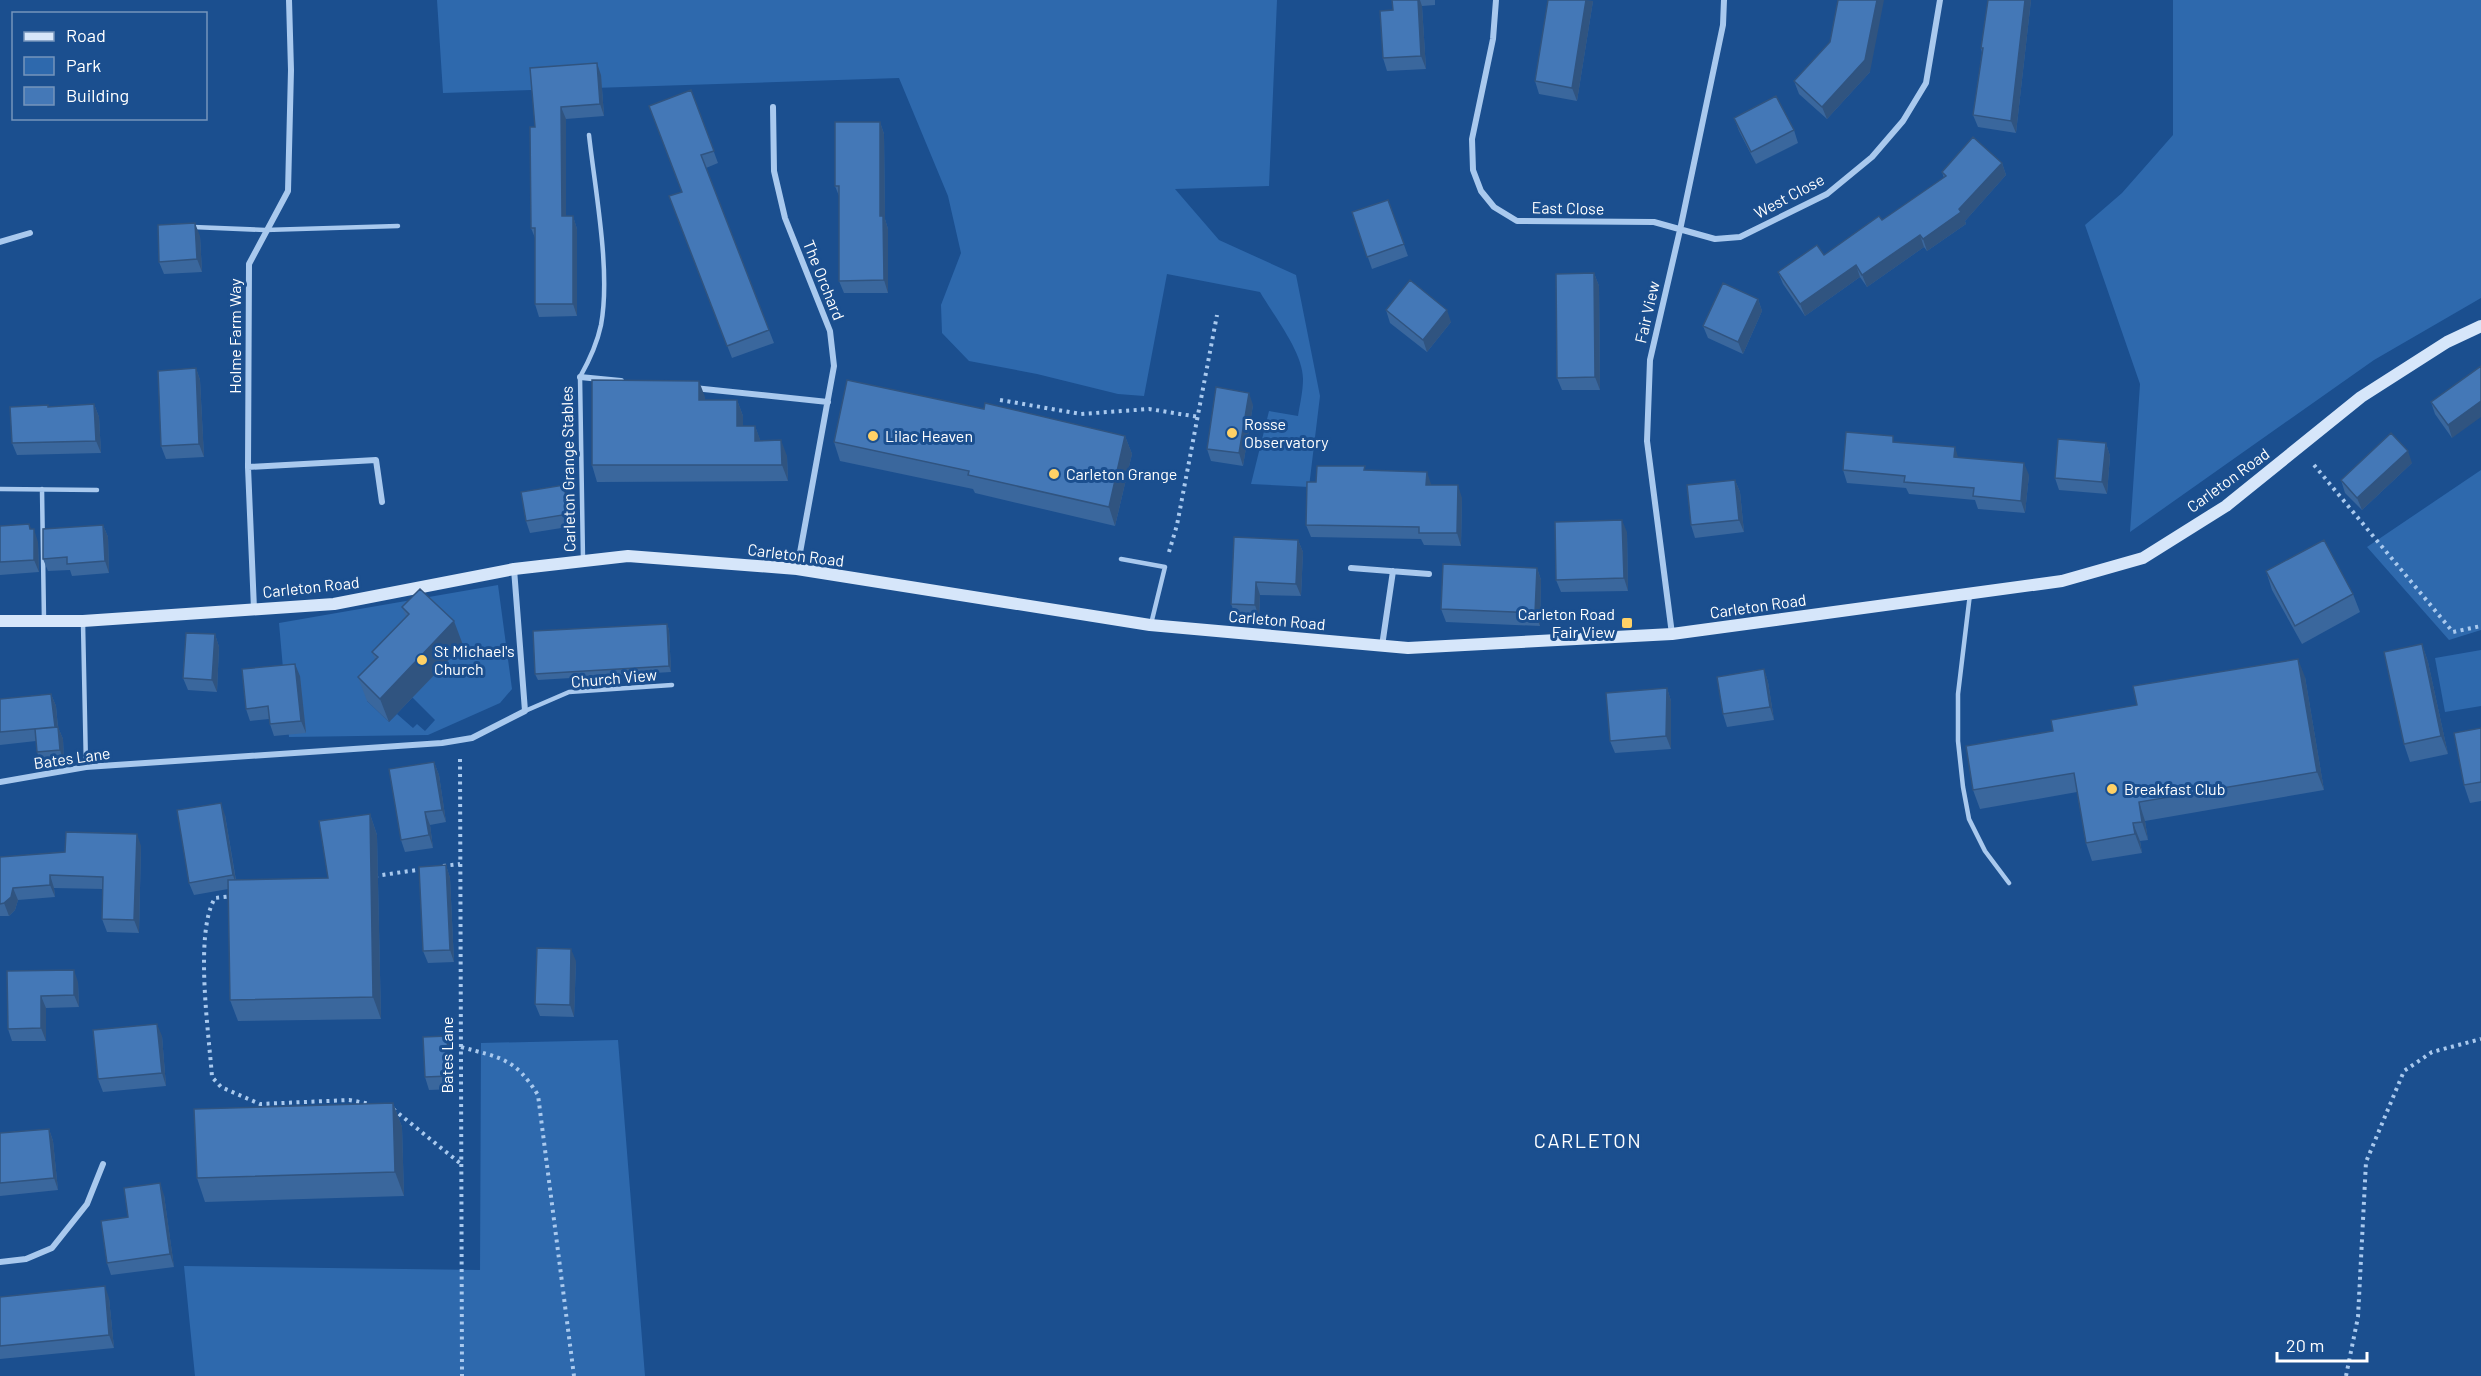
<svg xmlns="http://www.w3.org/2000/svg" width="2481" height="1376" font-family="Barlow,sans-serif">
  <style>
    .green { fill: #2e69ad; fill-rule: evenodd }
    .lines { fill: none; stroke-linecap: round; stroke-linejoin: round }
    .path { stroke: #a9c9ee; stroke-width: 4; stroke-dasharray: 3 4.5; stroke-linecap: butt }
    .lane { stroke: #a9c9ee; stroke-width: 4.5 }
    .street { stroke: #a9c9ee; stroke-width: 6 }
    .secondary { stroke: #d6e6fa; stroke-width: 12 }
    .wall { fill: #3a679d }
    .shaded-wall { fill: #305480 }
    .building { fill: #4478b7; stroke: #305480; stroke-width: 1.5 }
    .poi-dot { fill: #ffd166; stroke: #1b4f8f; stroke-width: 2 }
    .labels { text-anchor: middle; stroke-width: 6; stroke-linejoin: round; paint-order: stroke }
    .street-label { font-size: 16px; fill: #fff; stroke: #1b4f8f }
    .poi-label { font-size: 16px; fill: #fff; stroke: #1b4f8f; text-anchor: start }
    .quarter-label { font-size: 20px; letter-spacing: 1.5px; fill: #fff; stroke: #1b4f8f }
  </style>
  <rect width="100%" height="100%" fill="#1b4f8f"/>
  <path class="green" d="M437,0H1277L1269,186L1175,189L1219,240L1296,275L1320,396L1309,487L1251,484L1269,411L1298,416C1300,404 1303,391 1303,379C1303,352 1274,316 1260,292L1167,274L1144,396L1118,394L1037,374L969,361L942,333L941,305L961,253L948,196L899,78L443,93Z
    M2173,0H2481V298L2374,360L2130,532L2140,384L2085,225L2122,193L2173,135Z
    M2481,470V630L2449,640L2367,547Z
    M498,585L512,689L500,703L428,735L289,737L279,623ZM412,697L435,720L425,731L417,724L413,728L397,714L389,722L367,701Z
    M2481,650V706L2445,712L2435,658Z
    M618,1040L645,1376H195L184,1266L480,1270L481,1043Z"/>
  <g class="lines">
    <path class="path" d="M1000,400L1081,414L1149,409L1199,417
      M2314,465L2453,632L2481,626
      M1169,552L1177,525L1217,315
      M460,759L462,1376
      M443,866L460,864
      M375,876L424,869
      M234,896L215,898C194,933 209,1034 212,1077L221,1087L260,1104L349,1100L371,1104
      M461,1047C501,1058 515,1058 538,1095L574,1376
      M393,1109L461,1164
      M2346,1376L2358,1317L2366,1162L2404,1071L2432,1052L2481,1039"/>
    <path class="lane" d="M193,227L265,230L398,226
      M0,489L97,490
      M42,489L44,620
      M583,559L580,377C589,361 597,344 601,325C611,271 595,190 589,135
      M1121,559L1165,567L1151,624
      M1970,594L1958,694V741L1963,787L1969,819L1985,851L2009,883
      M83,623L86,767
      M525,711L569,692L672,685"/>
    <path class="street" d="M1496,0L1493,39L1472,139L1473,170L1481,191L1494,207L1517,221L1654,222L1715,239L1740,237L1827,194L1872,157L1903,121L1926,83L1940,0
      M773,107L774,171L785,218L830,331L834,366L797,569
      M0,242L30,233
      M580,377L621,381
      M694,388L828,402
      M248,467L376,460L382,502
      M1351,568L1429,574
      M254,609L248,467L249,264L288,191L291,70L289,0
      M1672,634L1647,441L1650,360L1680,230L1723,25L1724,0
      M1382,646L1393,571
      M0,782L86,767L442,743L472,738L525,711L514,569
      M0,1262L26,1259L52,1248L87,1204L103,1164"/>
    <path class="secondary" d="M0,621H83L334,604L514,569L628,556L797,569L1150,625L1408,648L1672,634L2062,581L2143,558L2226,506L2361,397L2447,342L2481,326"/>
  </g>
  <path class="wall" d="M1392,0H1435V5L1422,6L1426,69L1387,71L1383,58L1393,10Z
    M1548,0L1593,1L1577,101L1539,94L1535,81Z
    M1988,0H2031L2016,133L1978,127L1973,115L1982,53L1981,48Z
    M1830,42L1870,72L1827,119L1799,94L1794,81Z
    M601,75L604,116L566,119V216H573L577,229V316L539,317L535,304V238L531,228L535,127Z
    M691,90L718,163L706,168L774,343L732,358L669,196L682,192Z
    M1734,118L1794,130L1798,143L1756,164L1739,131Z
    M880,122L884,134L885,219L888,229V293H844L839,281V196L835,186Z
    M2002,163L2006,175L1965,221L1966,224L1927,251L1924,247L1867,287L1860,277L1805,316L1783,284L1778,272L1824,255L1882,220L1944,178L1942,172Z
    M1388,200L1408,256L1372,269L1352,212Z
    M200,236L202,272L164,274L159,262Z
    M1594,273L1599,286L1600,390H1562L1557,378Z
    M1758,299L1762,311L1743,354L1708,338L1703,326Z
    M1386,310L1451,322L1427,352L1390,323Z
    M2481,366L2452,438L2435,414L2431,402Z
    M196,368L200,380L204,457L166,459L161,446Z
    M705,397V400H737L743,416V426H755L760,440L787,456L788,481L597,482L592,465Z
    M94,404L99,417L101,453L17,455L12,443L49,407Z
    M1253,405L1243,466L1211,461L1207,449Z
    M984,409L1125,436L1132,454L1115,526L975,493L973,489L840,461L834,442Z
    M1895,442L2029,475L2025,513L1978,509L1975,500L1909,494L1906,488L1847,483L1843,470Z
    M2106,443L2110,456L2107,494L2059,490L2055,478Z
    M2412,463L2362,510L2345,493L2341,480Z
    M1366,470L1431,485L1462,498L1461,546L1424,545L1421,539L1311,537L1306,525L1316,482Z
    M1735,480L1740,492L1744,532L1695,538L1691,525Z
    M564,485L568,497L574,526L530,533L526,521Z
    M103,525L108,537L109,573L72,576L70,570L48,571L43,559Z
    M0,526L38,542L39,572L0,575Z
    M1627,532L1628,591L1561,592L1556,580Z
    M1298,540L1303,552L1301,596L1260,595L1259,618L1236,617L1231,604Z
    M1537,568L1541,580L1540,626L1446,622L1441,609Z
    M2266,571L2353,594L2360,612L2302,644L2272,590Z
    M402,607L463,645L389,722L367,701L358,677L375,660L372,652L406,617Z
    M667,624L669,630L671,672L538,680L535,674Z
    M215,634L219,647L217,692L188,690L183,678Z
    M2422,644L2428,662L2448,754L2410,762L2404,744Z
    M1764,669L1768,682L1774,720L1727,727L1723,714Z
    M300,676L306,733L274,736L270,724L269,719L250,721L246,709Z
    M2305,677L2324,790L2145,821L2148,840L2140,841L2142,853L2092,861L2086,843L2077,792L1980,809L1973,790L2053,731Z
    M1667,688L1671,701V749L1615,753L1610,741Z
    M51,694L56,706L58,727L63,739L64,763L42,765L37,752L36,741L0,745V699Z
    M2481,728V801L2470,803L2464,785Z
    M434,762L439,775L446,822L430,825L433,848L405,852L401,840Z
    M370,814L377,835L381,1019L238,1021L230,1000L228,889L194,895L189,883L225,815L236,880L328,878Z
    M141,846L139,933L107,932L102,919L103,889L54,888L55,897L18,900L15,910L9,916H0V857Z
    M446,865L450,878L454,962L428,963L423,951Z
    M576,961L574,1017L540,1016L535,1004Z
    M7,971L78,982L79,1007L46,1008V1041H12L8,1029Z
    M162,1036L166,1086L103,1092L98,1079Z
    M447,1036L452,1048L453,1089L429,1090L425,1077Z
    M393,1103L402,1127L404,1196L205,1202L197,1178Z
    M49,1129L53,1141L58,1190L0,1196V1133Z
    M164,1195L174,1267L111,1275L107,1263L128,1217Z
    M0,1297L109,1298L114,1348L0,1359Z"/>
  <path class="shaded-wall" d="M1418,0H1420L1422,6L1426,69L1421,56Z
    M1586,0L1593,1L1577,101L1572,88Z
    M1877,0H1884L1870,72L1827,119L1822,107Z
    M2025,0H2031L2016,133L2011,121Z
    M597,63L601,75L604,116L600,104Z
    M561,107L566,119V229L562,216Z
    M880,122L884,134L885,219L888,229V293L884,280L880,216Z
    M2002,163L2006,175L1965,221L1966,224L1927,251L1923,239L1959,209Z
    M573,216L577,229V316L573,304Z
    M195,223L200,236L202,272L197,259Z
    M1920,235L1924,247L1867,287L1862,275Z
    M1856,265L1860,277L1805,316L1800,304Z
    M1594,273L1599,286L1600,390L1595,377Z
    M1758,299L1762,311L1743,354L1738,342Z
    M1447,310L1451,322L1427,352L1423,340Z
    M196,368L200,380L204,457L199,444Z
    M699,381L705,397V417L699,400Z
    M1249,393L1253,405L1243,466L1239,453Z
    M737,400L743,416V442L737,426Z
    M2481,401V417L2452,438L2448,425Z
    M94,404L99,417L101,453L96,441Z
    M755,426L761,442L755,441Z
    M1125,436L1132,454L1115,526L1109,507Z
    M781,440L787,456L788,481L782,465Z
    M2106,443L2110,456L2107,494L2102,482Z
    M1955,447L1959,460L1954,457Z
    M2408,451L2412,463L2362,510L2357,498Z
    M2024,463L2029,475L2025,513L2021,501Z
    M1427,472L1431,484V497L1426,485Z
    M1735,480L1740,492L1744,532L1739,520Z
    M564,485L568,497L574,526L569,514Z
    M1458,485L1462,498L1461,546L1457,533Z
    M1622,520L1627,532L1628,591L1624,578Z
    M29,524L34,536V529L38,542L39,572L34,560Z
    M103,525L108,537L109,573L105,561Z
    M1298,540L1303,552L1301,596L1296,584Z
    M1537,568L1541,580L1540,626L1535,613Z
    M1256,582L1260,595L1259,618L1255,605Z
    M454,621L463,645L389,722L380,699Z
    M667,624L669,630L671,672L669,666Z
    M215,634L219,647L217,692L212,680Z
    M2422,644L2428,662L2448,754L2441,736Z
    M2298,659L2305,677L2324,790L2317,772Z
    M295,664L300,676L306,733L301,721Z
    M1764,669L1768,682L1774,720L1770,707Z
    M1667,688L1671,701V749L1666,736Z
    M51,694L56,706L58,729V727L63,739L64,763L60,750L55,727Z
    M434,762L439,775L446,822L442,810Z
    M2139,802L2145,821L2148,840L2142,822Z
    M221,803L225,815L237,888L233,875Z
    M425,812L430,825L433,848L429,835Z
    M370,814L377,835L381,1019L373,997Z
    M2133,823L2140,841L2142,853L2135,834Z
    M137,834L141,846L139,933L134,920Z
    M446,865L450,878L454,962L450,950Z
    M50,875L54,888L55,897L50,885Z
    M13,888L18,900L15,910L9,916L4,903Z
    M571,949L576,961L574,1017L570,1005Z
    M74,970L78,982L79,1007L74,995Z
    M41,996L46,1008V1041L41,1028Z
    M157,1024L162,1036L166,1086L162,1073Z
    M447,1036L452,1048L453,1089L449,1076Z
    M393,1103L402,1127L404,1196L395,1172Z
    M49,1129L53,1141L58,1190L54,1178Z
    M160,1183L164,1195L174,1267L170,1254Z
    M105,1286L109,1298L114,1348L109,1335Z"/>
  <path class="building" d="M1392,0H1418L1421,56L1383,58L1380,11L1393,10Z
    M1548,0H1586L1572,88L1535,81Z
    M1838,0H1877L1865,60L1822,107L1794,81L1830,42Z
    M1988,0H2025L2011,121L1973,115L1983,48H1981Z
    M597,63L600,104L561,107L562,216H573V304H535V228H531L530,127H535L530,68Z
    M691,90L714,151L701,155L769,330L727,346L669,196L682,192L649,106Z
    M1776,96L1794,130L1751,152L1734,118Z
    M835,122H880V216H883L884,280L839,281V186H835Z
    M1973,137L2002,163L1959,209L1961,212L1923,239L1920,235L1862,275L1856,265L1800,304L1778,272L1817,245L1824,255L1879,216L1882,220L1946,176L1942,172Z
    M1388,200L1404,244L1367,257L1352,212Z
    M195,223L197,259L159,262L158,225Z
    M1594,273L1595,377L1557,378L1556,274Z
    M1410,280L1447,310L1423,340L1386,310Z
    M1723,283L1758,299L1738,342L1703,326Z
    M2481,366V401L2448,425L2431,402Z
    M196,368L199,444L161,446L158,371Z
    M592,380L699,381V400H737V426H755V441L781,440L782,465H592Z
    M847,380L984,409L985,403L1125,436L1109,507L968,475L969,471L834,442Z
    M1216,387L1249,393L1239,453L1207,449Z
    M94,404L96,441L12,443L10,407L48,405V407Z
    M1846,432L1893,436V442L1955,447L1954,457L2024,463L2021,501L1973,496L1974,488L1904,482L1905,476L1843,470Z
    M2391,433L2408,451L2357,498L2341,480Z
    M2058,439L2106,443L2102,482L2055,478Z
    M1317,466H1365L1364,470L1427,472L1426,485H1458L1457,533H1419V527L1306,525L1307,482H1316Z
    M1735,480L1739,520L1691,525L1687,485Z
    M564,485L569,514L526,521L521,492Z
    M1622,520L1624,578L1556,580L1555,522Z
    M29,524L30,529H34V560L0,562V526Z
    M103,525L105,561L67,564V557L43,559V529Z
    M1234,537L1298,540L1296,584L1256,582L1255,605L1231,604Z
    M2324,540L2353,594L2295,626L2266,571Z
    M1443,564L1537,568L1535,613L1441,609Z
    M420,589L454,621L380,699L358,677L378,657L372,652L409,614L402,607Z
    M667,624L669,666L535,674L533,631Z
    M186,633L215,634L212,680L183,678Z
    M2422,644L2441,736L2404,744L2384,652Z
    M2298,659L2317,772L2139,802L2142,822L2133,823L2135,834L2086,843L2074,773L1973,790L1966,746L2053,731L2051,720L2137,705L2133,686Z
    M295,664L301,721L270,724L268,706L246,709L242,669Z
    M1764,669L1770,707L1723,714L1717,677Z
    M1667,688L1666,736L1610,741L1606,693Z
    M51,694L55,727L0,732V699Z
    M58,727L60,750L37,752L35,729Z
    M2481,728V782L2464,785L2454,733Z
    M434,762L442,810L425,812L429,835L401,840L389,769Z
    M221,803L233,875L189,883L177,810Z
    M370,814L373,997L230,1000L228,880L328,878L319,821Z
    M66,832L137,834L134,920L102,919L103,877L50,875V885L13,888L11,897L4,903L0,904V857L65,852Z
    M446,865L450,950L423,951L419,867Z
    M537,948L571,949L570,1005L535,1004Z
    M74,970V995L41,996V1028L8,1029L7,971Z
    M157,1024L162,1073L98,1079L93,1030Z
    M447,1036L449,1076L425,1077L423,1037Z
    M393,1103L395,1172L197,1178L194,1109Z
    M49,1129L54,1178L0,1183V1133Z
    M160,1183L170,1254L107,1263L101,1221L128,1217L124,1188Z
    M105,1286L109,1335L0,1346V1297Z"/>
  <g class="poi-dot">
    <circle cx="1232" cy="433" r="6"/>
    <circle cx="873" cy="436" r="6"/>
    <circle cx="1054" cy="474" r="6"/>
    <rect x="1621" y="617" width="12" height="12" rx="3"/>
    <circle cx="422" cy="660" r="6"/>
    <circle cx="2112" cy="789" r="6"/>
  </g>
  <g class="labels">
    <g class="street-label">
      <text transform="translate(1789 196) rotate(-28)" y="6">West Close</text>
      <text transform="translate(1568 208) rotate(1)" y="6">East Close</text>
      <text transform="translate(824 280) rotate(68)" y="6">The Orchard</text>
      <text transform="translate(1647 312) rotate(-77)" y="6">Fair View</text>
      <text transform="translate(235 336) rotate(-90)" y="6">Holme Farm Way</text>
      <text transform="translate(568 469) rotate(-91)" y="6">Carleton Grange Stables</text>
      <text transform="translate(2228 480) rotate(-36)" y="6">Carleton Road</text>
      <text transform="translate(796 555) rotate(7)" y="6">Carleton Road</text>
      <text transform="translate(311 587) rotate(-6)" y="6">Carleton Road</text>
      <text transform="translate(1758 606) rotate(-8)" y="6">Carleton Road</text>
      <text transform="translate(1277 620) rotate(5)" y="6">Carleton Road</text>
      <text transform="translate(614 678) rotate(-5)" y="6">Church View</text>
      <text transform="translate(72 758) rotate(-8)" y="6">Bates Lane</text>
      <text transform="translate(447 1055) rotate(-90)" y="6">Bates Lane</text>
    </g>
    <g class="poi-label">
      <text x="1244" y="430">Rosse<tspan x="1244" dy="18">Observatory</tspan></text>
      <text x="885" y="442">Lilac Heaven</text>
      <text x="1066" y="480">Carleton Grange</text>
      <text x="1615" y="620" text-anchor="end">Carleton Road<tspan x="1615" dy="18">Fair View</tspan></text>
      <text x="434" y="657">St Michael's<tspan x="434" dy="18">Church</tspan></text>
      <text x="2124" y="795">Breakfast Club</text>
    </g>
    <g class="quarter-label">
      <text x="1588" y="1148">CARLETON</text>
    </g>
  </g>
  <rect x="12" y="12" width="195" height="108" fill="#1b4f8f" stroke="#7695bc" stroke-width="1.5"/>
  <rect x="24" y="32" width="30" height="9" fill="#d6e6fa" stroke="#7695bc" stroke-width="1.5"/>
  <text x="66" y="42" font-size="18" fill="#ffffff">Road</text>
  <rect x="24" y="57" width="30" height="18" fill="#2e69ad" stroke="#7695bc" stroke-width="1.5"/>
  <text x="66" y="72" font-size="18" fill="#ffffff">Park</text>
  <rect x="24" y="87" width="30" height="18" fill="#4478b7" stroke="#7695bc" stroke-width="1.5"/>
  <text x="66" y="102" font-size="18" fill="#ffffff">Building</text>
  <path d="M2277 1352v9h90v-9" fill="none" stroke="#ffffff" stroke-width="3"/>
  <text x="2286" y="1352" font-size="18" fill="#ffffff" stroke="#1b4f8f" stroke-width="4.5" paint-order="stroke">20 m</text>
</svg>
